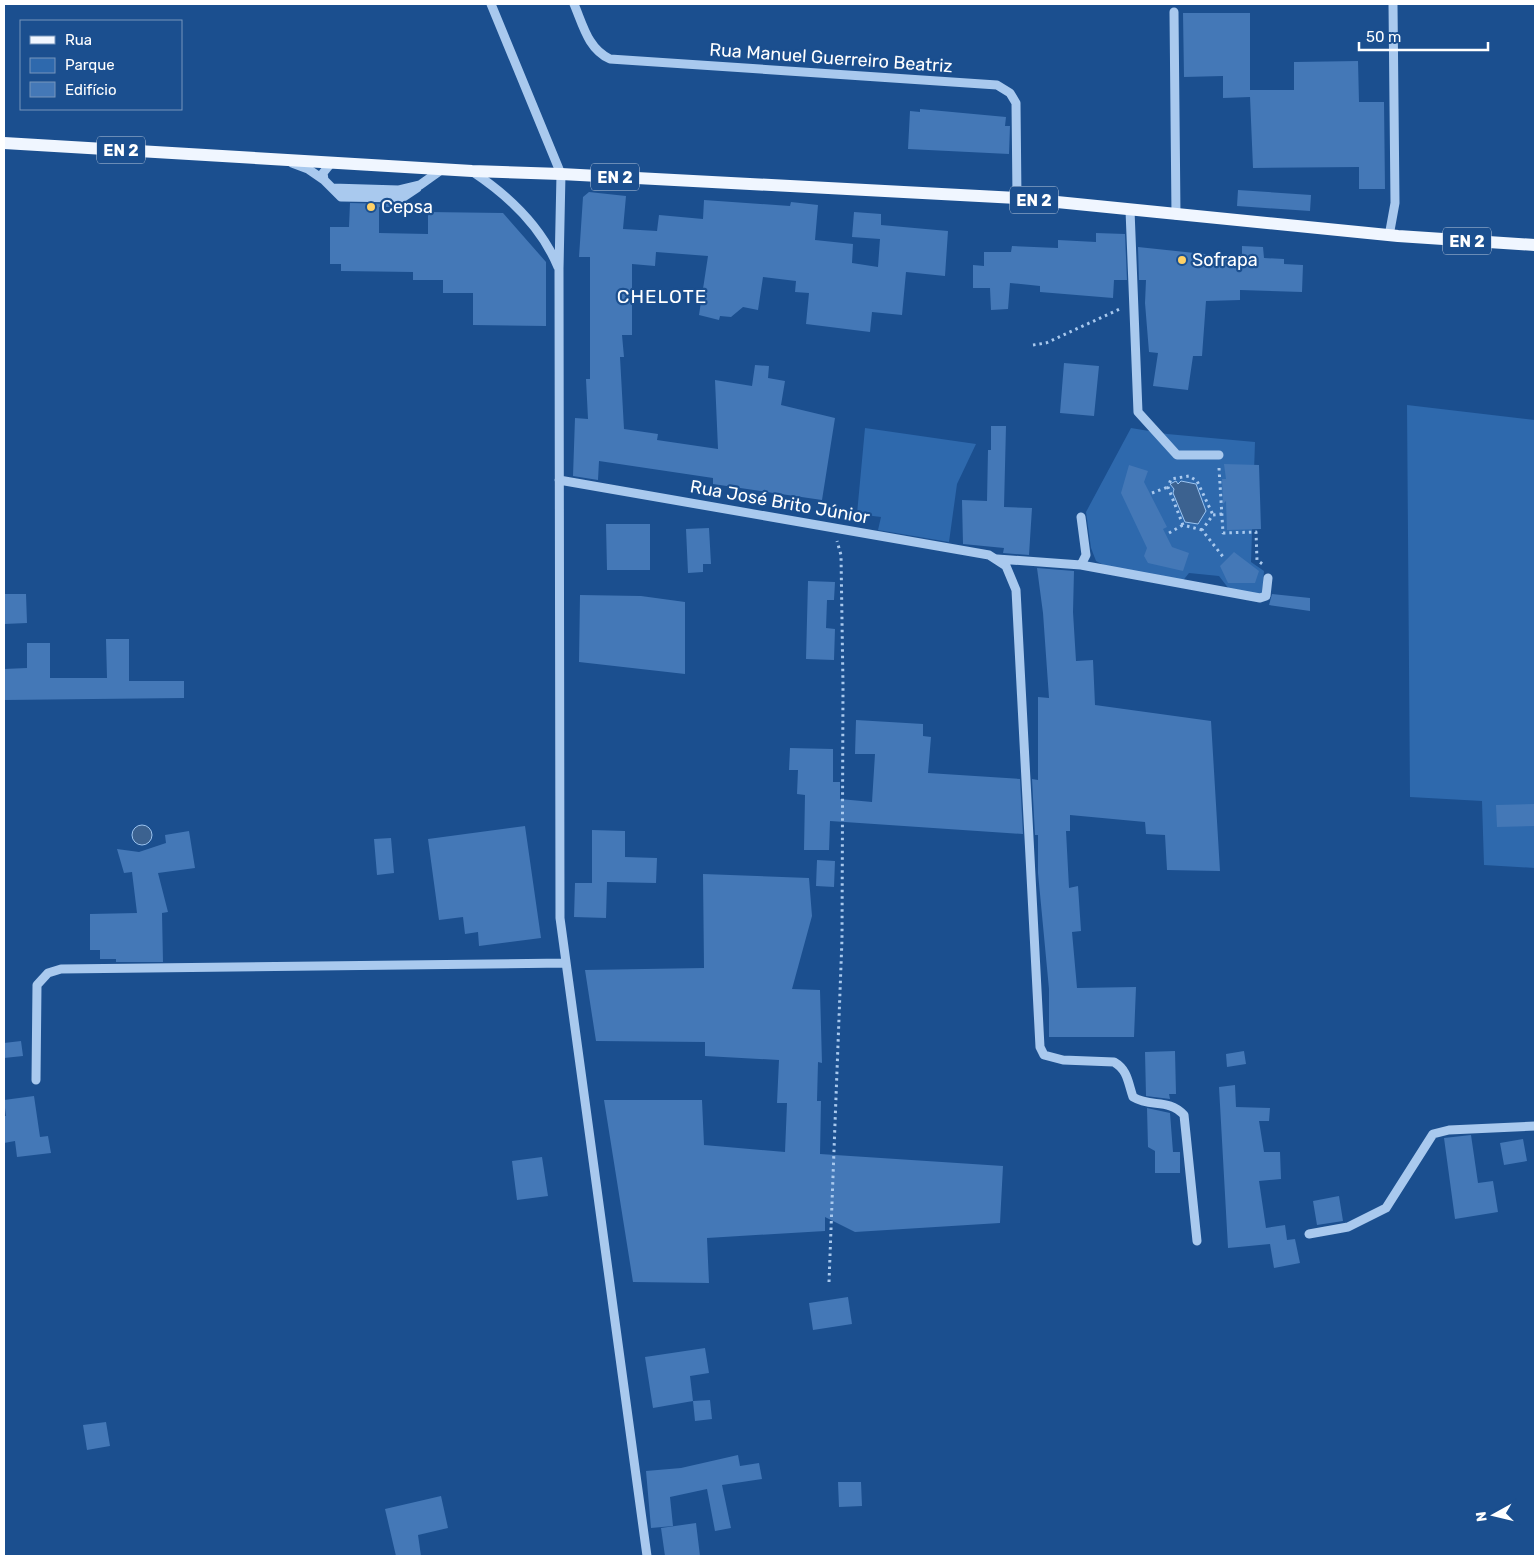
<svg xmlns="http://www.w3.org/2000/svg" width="1539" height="1560" font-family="Rubik,sans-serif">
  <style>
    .green { fill: #2e69ad }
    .water { fill: #3c6290; stroke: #9cc4f0 }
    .building { fill: #4478b7 }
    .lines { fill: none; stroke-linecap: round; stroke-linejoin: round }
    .path { stroke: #a9c9ee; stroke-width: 3; stroke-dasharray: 2.5 4; stroke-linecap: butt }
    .minor { stroke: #a9c9ee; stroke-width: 9 }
    .major { stroke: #f0f6ff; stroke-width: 12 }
    .poi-dot { fill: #ffd166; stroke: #1b4f8f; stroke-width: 2 }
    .labels { text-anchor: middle; stroke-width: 4.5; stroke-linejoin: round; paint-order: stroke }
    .shield { fill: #1b4f8f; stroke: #bbcadd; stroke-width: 1 }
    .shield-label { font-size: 16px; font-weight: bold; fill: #fff }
    .street-label { font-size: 18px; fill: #fff; stroke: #1b4f8f }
    .poi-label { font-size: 18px; fill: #fff; stroke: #1b4f8f; text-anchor: start }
    .neighbourhood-label { font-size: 19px; letter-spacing: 1px; fill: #fff; stroke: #1b4f8f }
  </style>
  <rect width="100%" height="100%" fill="#1b4f8f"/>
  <path class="green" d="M1407,405L1535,420V868L1484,865L1482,801L1410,797Z
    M865,428L976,444L957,484L949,542L878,530L881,517L857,514Z
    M1131,428L1167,434L1255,442L1251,562L1264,571L1262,594L1229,589L1219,576L1189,573L1181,583L1113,570L1096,561L1091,548L1086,512Z"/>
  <path class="water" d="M1176,481L1178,484L1181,481L1196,484L1206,511L1198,524L1185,522L1173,493L1174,489L1170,484Z
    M132 835a10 10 0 1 1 20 0a10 10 0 1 1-20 0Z"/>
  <path class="building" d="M1183,13H1250V90H1294V62L1358,61L1359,102H1384L1385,189H1359V167L1253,168L1250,97L1223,98V76L1184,77Z
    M920,109L1006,117L1005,126H1010L1009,154L908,149L910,111L920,112Z
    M1238,190L1311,195L1310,211L1237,206Z
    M589,192L626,196L623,229L657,231L659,215L703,219L704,200L790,206L791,202L818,205L815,240L853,244L852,263L878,267L880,239L852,237L854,212L881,214V225L948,231L945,276L906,272L902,315L872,312L870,332L806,324L809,293L795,292L796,281L763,277L758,310L743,307L731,317L720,316L719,320L699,315L708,256L656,252L655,266L632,264V335H622L624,357H620L624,429L658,434L657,440L718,449L715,380L752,386L755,365L769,366L768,378L785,381L781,405L835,418L822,500L713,484V478L599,461L598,480L573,476L575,418L588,419L586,379H590V257H579L583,197Z
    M350,203L393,204V207H379V233L428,234V212L503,213L546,262V326L473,325V293H443V280H413V272L341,271V264H330V227H349Z
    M1096,233L1125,234L1127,280H1114L1113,298L1040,292V286L1010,283L1008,309L991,310L990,288H973V265L984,266V252H1011L1012,246L1058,248V240L1096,242Z
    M1242,246L1263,247L1264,258L1284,259V264L1303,265L1302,292L1240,290V300L1206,301L1202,356H1193L1188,390L1153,386L1158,353L1149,352L1145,303L1146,280H1139L1138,247L1242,258Z
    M1064,363L1099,366L1094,416L1060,413Z
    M991,426H1006L1004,507L1032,508L1029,555L1003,553L1004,548L963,544L962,500L987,501L988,450H991Z
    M1224,464L1259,465L1261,529L1227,530L1226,501L1223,504L1222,479H1226Z
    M1129,465L1148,471L1144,482L1167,527L1163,529L1172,547L1189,553L1183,571L1148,563L1144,556L1147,548L1121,493Z
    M606,524H650V570H607Z
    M709,528L711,564H703V572L688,573L686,529Z
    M1234,552L1259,571L1255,583H1228L1220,566Z
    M1037,568L1074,571L1073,612L1076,661L1093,660L1095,705L1211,721L1220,871L1167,870L1165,835L1146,834L1145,822L1070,815V831H1066L1069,888L1078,886L1081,931L1072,932L1077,988L1136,987L1134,1037H1049V989L1038,873V835H1035L1032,779L1038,780V697L1049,698L1043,613Z
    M808,581L835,582L834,600H827L826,628L835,629L834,660L806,659Z
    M4,594H26L27,623L4,624Z
    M1272,594L1310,598V611L1269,605Z
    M580,595L641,596L685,602V674L579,662Z
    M106,639H129V681H184V698L4,700V669L27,668V643H50V678H107Z
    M856,720L923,724V736L931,737L928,773L1020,779L1023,834L830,821L829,850H804L805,795L797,794L798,770H789L790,748L833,749V782H840V799L872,802L875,754H855Z
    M1535,804V826L1497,827L1496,805Z
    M525,826L541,938L479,946L478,932L465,934L463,917L439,920L428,839Z
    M592,830L625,831V857L657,858L656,883L607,882L606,918L574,917L575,883H592Z
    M189,831L195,868L158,873L168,912L162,913L163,962H116V959H100V950H90V914L137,913L132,872L124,873L117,849L139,852L166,843L165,835Z
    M391,838L394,873L377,875L374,839Z
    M817,860L835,861L834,887L816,886Z
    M703,874L809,878L812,916L792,989L820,990L822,1063L818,1062L817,1101H821L820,1154L1003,1166L1000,1223L855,1232L825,1217V1231L707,1238L709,1283L633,1282L604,1100H702L704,1145L785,1152L787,1103H777L779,1060L705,1056V1042L596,1041L585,970L704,968Z
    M21,1041L23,1056L4,1058V1043Z
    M1175,1051L1176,1094H1169L1170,1099L1146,1096L1145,1052Z
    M1244,1051L1246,1064L1227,1067L1226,1054Z
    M1235,1085L1236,1107L1270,1108L1269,1121H1259L1264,1152H1280L1281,1179L1259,1181L1266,1228L1285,1225L1287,1240L1295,1239L1300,1263L1274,1268L1270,1244L1228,1248L1219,1087Z
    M34,1096L40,1137L48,1136L51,1153L17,1157L15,1141L4,1143V1116H6L4,1100Z
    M1147,1108L1170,1113L1173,1152H1180V1173H1155V1151L1148,1147Z
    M1471,1135L1478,1183L1493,1181L1498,1212L1455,1219L1444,1138Z
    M1523,1139L1527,1161L1504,1165L1500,1143Z
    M542,1157L548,1196L517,1200L512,1161Z
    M1339,1196L1343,1221L1317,1225L1313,1201Z
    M848,1297L852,1324L813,1330L809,1303Z
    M705,1348L709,1373L690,1376L693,1401L653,1408L645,1357Z
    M710,1400L712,1419L695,1421L693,1401Z
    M106,1422L110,1446L87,1450L83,1425Z
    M738,1455L740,1466L759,1463L762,1479L722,1485L731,1528L715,1531L707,1489L670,1497L673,1526L651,1528L646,1471L681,1468Z
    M838,1482H861L862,1506L839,1507Z
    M441,1496L448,1528L418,1535L421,1556H396L385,1509Z
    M696,1523L700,1556H665L661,1528Z"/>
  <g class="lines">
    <path class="path" d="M1033,345L1046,343L1122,308
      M1219,468L1223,533L1256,532L1257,560L1265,566
      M1152,493L1168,487
      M1222,514L1213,515L1202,530L1224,558
      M1202,530L1183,525L1168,487L1171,479L1189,476L1197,481L1213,515
      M1169,533L1183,525
      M829,1282L842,939L843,686L841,555L837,541"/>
    <path class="minor" d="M491,4L561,174L559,269L560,918L647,1556
      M574,4C583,25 588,49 610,59L997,85L1010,93L1016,103L1017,198
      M1174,12L1176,215
      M332,162L323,173L324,180L332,188L399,190L420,185L441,170
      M292,163L308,169L324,180
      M473,172C509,196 541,226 558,267
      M332,188L341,197L402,198L417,188
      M1130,210L1138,412L1177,455H1219
      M1389,236L1395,203L1393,4
      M559,480L989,555L1006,566L1016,590L1040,1047L1044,1055L1063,1060L1114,1062C1128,1070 1128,1083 1133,1097C1151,1108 1168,1098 1184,1115L1197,1241
      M997,559L1081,565L1260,598L1266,596L1268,578
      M1081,565L1086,555L1081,517
      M36,1080L37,985L48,973L61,969L566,963
      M1309,1234L1348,1227L1386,1208L1433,1134L1449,1130L1535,1126"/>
    <path class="major" d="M4,143L472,171L561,174L1017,198L1398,236L1535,245"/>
  </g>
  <g class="poi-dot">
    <circle cx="371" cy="207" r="5"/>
    <circle cx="1182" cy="260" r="5"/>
  </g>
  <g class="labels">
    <g class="shield">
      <rect x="97" y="136.5" width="48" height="27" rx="4"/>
      <rect x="591" y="163.5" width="48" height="27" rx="4"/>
      <rect x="1010" y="186.5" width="48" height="27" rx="4"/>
      <rect x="1443" y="227.5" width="48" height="27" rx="4"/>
    </g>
    <g class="shield-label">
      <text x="121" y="156">EN 2</text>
      <text x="615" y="183">EN 2</text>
      <text x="1034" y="206">EN 2</text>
      <text x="1467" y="247">EN 2</text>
    </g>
    <g class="street-label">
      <text transform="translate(831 58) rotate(4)" y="6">Rua Manuel Guerreiro Beatriz</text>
      <text transform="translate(780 502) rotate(10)" y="6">Rua José Brito Júnior</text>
    </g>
    <g class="poi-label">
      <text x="381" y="213">Cepsa</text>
      <text x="1192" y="266">Sofrapa</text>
    </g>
    <g class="neighbourhood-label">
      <text x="662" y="303">CHELOTE</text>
    </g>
  </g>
  <rect width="1539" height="1560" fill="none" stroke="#ffffff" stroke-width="10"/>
  <rect x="20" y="20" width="162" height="90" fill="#1b4f8f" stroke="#7695bc"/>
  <rect x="30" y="36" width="25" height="8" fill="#f0f6ff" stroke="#7695bc"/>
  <text x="65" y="45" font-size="15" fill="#ffffff">Rua</text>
  <rect x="30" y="58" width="25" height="15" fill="#2e69ad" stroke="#7695bc"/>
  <text x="65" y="70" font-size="15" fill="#ffffff">Parque</text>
  <rect x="30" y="82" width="25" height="15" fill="#4478b7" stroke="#7695bc"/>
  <text x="65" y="95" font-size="15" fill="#ffffff">Edifício</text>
  <g transform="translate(1494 1515) rotate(262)" stroke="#1b4f8f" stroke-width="4" paint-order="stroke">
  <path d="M0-4L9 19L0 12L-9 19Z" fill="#ffffff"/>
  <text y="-8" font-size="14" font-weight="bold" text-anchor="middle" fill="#ffffff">N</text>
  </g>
  <path d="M1359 42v8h129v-8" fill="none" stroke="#ffffff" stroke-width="2.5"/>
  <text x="1366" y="42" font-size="15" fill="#ffffff" stroke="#1b4f8f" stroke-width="4" paint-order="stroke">50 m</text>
</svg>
